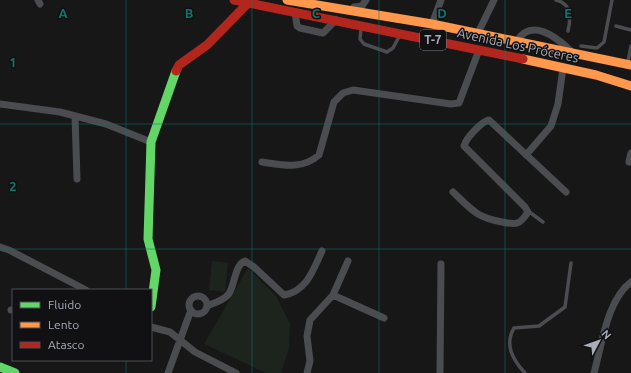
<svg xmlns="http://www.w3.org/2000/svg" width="631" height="373" font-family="Ubuntu,sans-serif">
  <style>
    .green { fill: #1d241e }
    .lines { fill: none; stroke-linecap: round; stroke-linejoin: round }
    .lane { stroke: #4b4c50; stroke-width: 3.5 }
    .street { stroke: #4b4c50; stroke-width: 7 }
    .fast { stroke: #63d668; stroke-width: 9 }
    .slow { stroke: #ff974d; stroke-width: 9 }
    .jam { stroke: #b3261e; stroke-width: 9 }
    .grid { fill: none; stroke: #0f766e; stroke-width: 1; stroke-opacity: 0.55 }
    .labels { text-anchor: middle; stroke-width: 3; stroke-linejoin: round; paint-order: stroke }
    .shield { fill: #111113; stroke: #7b7e86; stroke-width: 1 }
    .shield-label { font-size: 12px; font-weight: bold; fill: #a8adb8 }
    .street-label { font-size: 13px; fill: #a8adb8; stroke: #111113 }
    .grid-label { font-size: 13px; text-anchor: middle; font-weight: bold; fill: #0f766e; stroke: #111113; stroke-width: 3; stroke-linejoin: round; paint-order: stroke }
  </style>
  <rect width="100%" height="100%" fill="#171717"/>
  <path class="green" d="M212,261L228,263L225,292L209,290Z
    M248,268L276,296L290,324L289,348L281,373H266L204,344Z"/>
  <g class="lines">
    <path class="lane" d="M556,0C572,4 571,18 568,31
      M616,26L631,30
      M361,28L360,39L364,44L387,52L393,48L400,35
      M581,46L597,48L604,42L612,0
      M628,61L631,46
      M528,211L543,222
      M525,373C513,360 504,345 514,328L539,326L565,307L571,263"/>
    <path class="street" d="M38,0L40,4
      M354,7L362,6L366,0
      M295,12L297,26L300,28L323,33L336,20
      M432,24L441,0
      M477,35L494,0
      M517,41C531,18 555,36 570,50
      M0,104L60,112L106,124L151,142
      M75,116L77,179
      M526,155L551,126L558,104L563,68
      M262,162C283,165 302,170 319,155L334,102L343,93L353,90L451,104L459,103L479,50
      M629,162L631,153
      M453,192C472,210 476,217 502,222C516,225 520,225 528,212L525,207L464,146C466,138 481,122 489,120L566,192
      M0,247L9,250L86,290
      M333,295L384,318
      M189 305a9 9 0 1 1 18 0a9 9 0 1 1-18 0Z
      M207,306C214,303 222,301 228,295C235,287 234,265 245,261L254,267L284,295C307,291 313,270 322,251
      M11,310H13
      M151,327L170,332L195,352L236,373
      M168,373L191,310
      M307,373L310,361L307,336L310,320L333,295L348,261
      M440,373L441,264
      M594,373C602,344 607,300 631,282"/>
    <path class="fast" d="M151,307L156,270L148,239L151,142L176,71
      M0,367L15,373"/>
    <path class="slow" d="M287,0L432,24L631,65
      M523,59L596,75L631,86"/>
    <path class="jam" d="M234,0L523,59
      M176,71L179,65L207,45L248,3"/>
  </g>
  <path class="grid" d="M126,0V290M252,0V373M379,0V373M505,0V373M0,124H631M0,249H631M126,360V373"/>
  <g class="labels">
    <rect class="shield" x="420" y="30" width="26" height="20" rx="3"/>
    <g class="shield-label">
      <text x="433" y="44">T-7</text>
    </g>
    <g class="street-label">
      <text transform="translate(518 45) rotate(12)" y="5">Avenida Los Próceres</text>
    </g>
  </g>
  <g class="grid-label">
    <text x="63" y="18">A</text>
    <text x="189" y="18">B</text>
    <text x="316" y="18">C</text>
    <text x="442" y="18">D</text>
    <text x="568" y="18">E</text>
    <text x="13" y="67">1</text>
    <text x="13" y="191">2</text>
  </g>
  <rect x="12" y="289" width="140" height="72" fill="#111113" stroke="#4d4f55"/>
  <rect x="20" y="302" width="20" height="6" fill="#63d668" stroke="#4d4f55"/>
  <text x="48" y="309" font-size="12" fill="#a8adb8">Fluido</text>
  <rect x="20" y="322" width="20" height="6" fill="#ff974d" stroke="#4d4f55"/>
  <text x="48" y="329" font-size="12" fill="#a8adb8">Lento</text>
  <rect x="20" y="342" width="20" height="6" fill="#b3261e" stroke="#4d4f55"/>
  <text x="48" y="349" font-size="12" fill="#a8adb8">Atasco</text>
  <g transform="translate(599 341) rotate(49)" stroke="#111113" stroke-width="3" paint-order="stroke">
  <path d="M0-3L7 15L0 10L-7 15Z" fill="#a8adb8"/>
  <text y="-6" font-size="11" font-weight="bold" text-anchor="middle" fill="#a8adb8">N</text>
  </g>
</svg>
